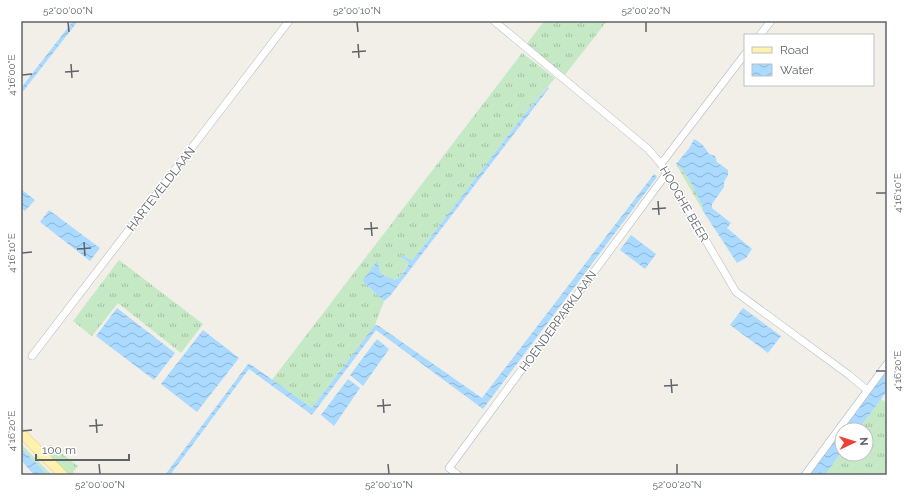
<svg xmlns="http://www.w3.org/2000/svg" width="908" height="496" font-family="Raleway,sans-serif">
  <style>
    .grass { fill: url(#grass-tufts) }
    .wetland { fill: url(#wetland-marsh) }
    .water { fill: url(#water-waves) }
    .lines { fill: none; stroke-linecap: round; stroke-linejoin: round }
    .minor-casing { stroke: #b5b8bc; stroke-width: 8 }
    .major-casing { stroke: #f2c960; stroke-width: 10 }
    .minor { stroke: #fff; stroke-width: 7 }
    .major { stroke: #fff2af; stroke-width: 9 }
    .ticks { fill: none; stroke: #5f6368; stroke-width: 1.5 }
    .labels { text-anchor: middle; stroke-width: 3; stroke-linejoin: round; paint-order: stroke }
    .street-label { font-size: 12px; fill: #5f6368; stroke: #fff }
    .neatline { fill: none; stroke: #5f6368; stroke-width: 1.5 }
    .ticks-label { font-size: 10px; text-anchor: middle; fill: #5f6368 }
  </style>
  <defs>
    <pattern id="grass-tufts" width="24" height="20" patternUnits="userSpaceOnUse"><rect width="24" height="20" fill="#c5e8c5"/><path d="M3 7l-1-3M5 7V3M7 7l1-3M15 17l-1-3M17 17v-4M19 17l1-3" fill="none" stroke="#a3c0a4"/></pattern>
    <pattern id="wetland-marsh" width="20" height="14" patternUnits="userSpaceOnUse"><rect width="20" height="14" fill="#c5e8c5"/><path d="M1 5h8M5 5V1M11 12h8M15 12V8" fill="none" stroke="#a3c0a4"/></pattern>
    <pattern id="water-waves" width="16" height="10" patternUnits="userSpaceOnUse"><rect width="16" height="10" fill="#aadaff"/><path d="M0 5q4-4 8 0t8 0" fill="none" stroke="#8eb4d2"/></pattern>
  </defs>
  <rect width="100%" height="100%" fill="#f1efe8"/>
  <path class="grass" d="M544,21H607L564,76L526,45Z
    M522,53L555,78L523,116L420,251L413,259L410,260L402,255L401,257L408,262L409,264C405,268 401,277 396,279C394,280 391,279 389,278C380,275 378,269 378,261L362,281L384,301L375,325L312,408L272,380Z
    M119,260L203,324L181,353L118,303L92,336L73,321Z
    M881,399L887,403V475H825L842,451V454H866V430H858Z
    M21,444L52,475H48L21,448Z
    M51,445L78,466L73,472L76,475H69L56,465L44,453Z"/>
  <path class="wetland" d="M676,164C687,171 697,195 703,207V211Z"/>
  <path class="water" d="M73,21H78L21,94V88Z
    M548,87L549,88L390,296L384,301L362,281L378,260C378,269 380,276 390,278C393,279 394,280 397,279C402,276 406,268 409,264L408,262L401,257V256L402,255L411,260L413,259L420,251L523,116Z
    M694,139C701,142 705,147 709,154L715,156L717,162L728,170V175L724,182V187L712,204V208L731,223L727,228L752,249L746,258L737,263L703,211V207C697,195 687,171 676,164L690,147Z
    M654,174L657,177L483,409L376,330L312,415L249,369L170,475H165L248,364H250L312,408L375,325L379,326L482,398Z
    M21,189L35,200L25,211L21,208Z
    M49,210L100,248L90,261L40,222Z
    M631,235L656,254L645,269L620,250Z
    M117,308L175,353L154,380L96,336Z
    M743,308L781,336L768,353L730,325Z
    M203,330L239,358L197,412L161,384Z
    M377,339L389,349L363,386L350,375Z
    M887,369V391L858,430H842V451L825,475H808Z
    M348,379L360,388L334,426L321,415Z
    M21,448L48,475H34L21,460Z"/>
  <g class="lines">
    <g class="minor-casing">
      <path id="minor" d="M494,21L648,149L661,164L736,292L849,375L867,390
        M760,35L771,21
        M661,164L745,54
        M32,356L289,21
        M458,475L449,468L667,173
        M805,475L887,364"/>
    </g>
    <g class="major-casing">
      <path id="major" d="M21,433L63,475"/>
    </g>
    <use href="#minor" class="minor"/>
    <use href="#major" class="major"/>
  </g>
  <path class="ticks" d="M68,22L69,32M357,22L358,32M646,22V32M358,44L359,58M352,52L366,51M71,64L72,78M65,72L79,71M22,75L32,74M876,193H886M658,201L659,215M652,209L666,208M371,222L372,236M364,229L378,228M84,242L85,256M77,249L91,248M22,253L32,252M876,371H886M671,379L672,393M664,386L678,385M383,399L384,413M377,406L391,405M96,419L97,433M89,426L103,425M22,431L32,430M99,464L100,474M388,464L389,474M677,464V474"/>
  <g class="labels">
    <g class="street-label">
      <text transform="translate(161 189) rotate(-52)" y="4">HARTEVELDLAAN</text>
      <text transform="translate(684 204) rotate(60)" y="4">HOOGHE BEER</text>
      <text transform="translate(558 321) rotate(-54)" y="4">HOENDERPARKLAAN</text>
    </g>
  </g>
  <rect width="908" height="496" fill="none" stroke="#ffffff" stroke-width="44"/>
  <rect x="744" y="34" width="130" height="52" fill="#ffffff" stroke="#bfc1c3"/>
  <rect x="752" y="47" width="20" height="6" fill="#fff2af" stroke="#bfc1c3"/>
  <text x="780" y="54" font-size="12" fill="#5f6368">Road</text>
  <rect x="752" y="64" width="20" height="12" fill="url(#water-waves)" stroke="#bfc1c3"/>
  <text x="780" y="74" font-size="12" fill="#5f6368">Water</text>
  <g transform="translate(854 442) rotate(86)"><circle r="19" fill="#ffffff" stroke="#bfc1c3"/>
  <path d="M0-3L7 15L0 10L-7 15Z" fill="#ea4335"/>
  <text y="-6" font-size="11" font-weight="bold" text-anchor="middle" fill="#5f6368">N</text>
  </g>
  <path d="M36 454v6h93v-6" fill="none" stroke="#5f6368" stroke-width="2"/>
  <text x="42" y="454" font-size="12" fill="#5f6368" stroke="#ffffff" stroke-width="3" paint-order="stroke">100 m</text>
  <rect x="22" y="22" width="864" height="452" class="neatline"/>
  <g class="ticks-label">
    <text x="68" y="14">52°00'00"N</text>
    <text x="357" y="14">52°00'10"N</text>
    <text x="646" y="14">52°00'20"N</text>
    <text transform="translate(11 75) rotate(-90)" y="4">4°16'00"E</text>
    <text transform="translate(897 193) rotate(-90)" y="4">4°16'10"E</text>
    <text transform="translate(11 253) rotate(-90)" y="4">4°16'10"E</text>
    <text transform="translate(897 371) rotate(-90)" y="4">4°16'20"E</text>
    <text transform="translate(11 431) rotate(-90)" y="4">4°16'20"E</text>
    <text x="100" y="488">52°00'00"N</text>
    <text x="389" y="488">52°00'10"N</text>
    <text x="677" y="488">52°00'20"N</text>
  </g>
</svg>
